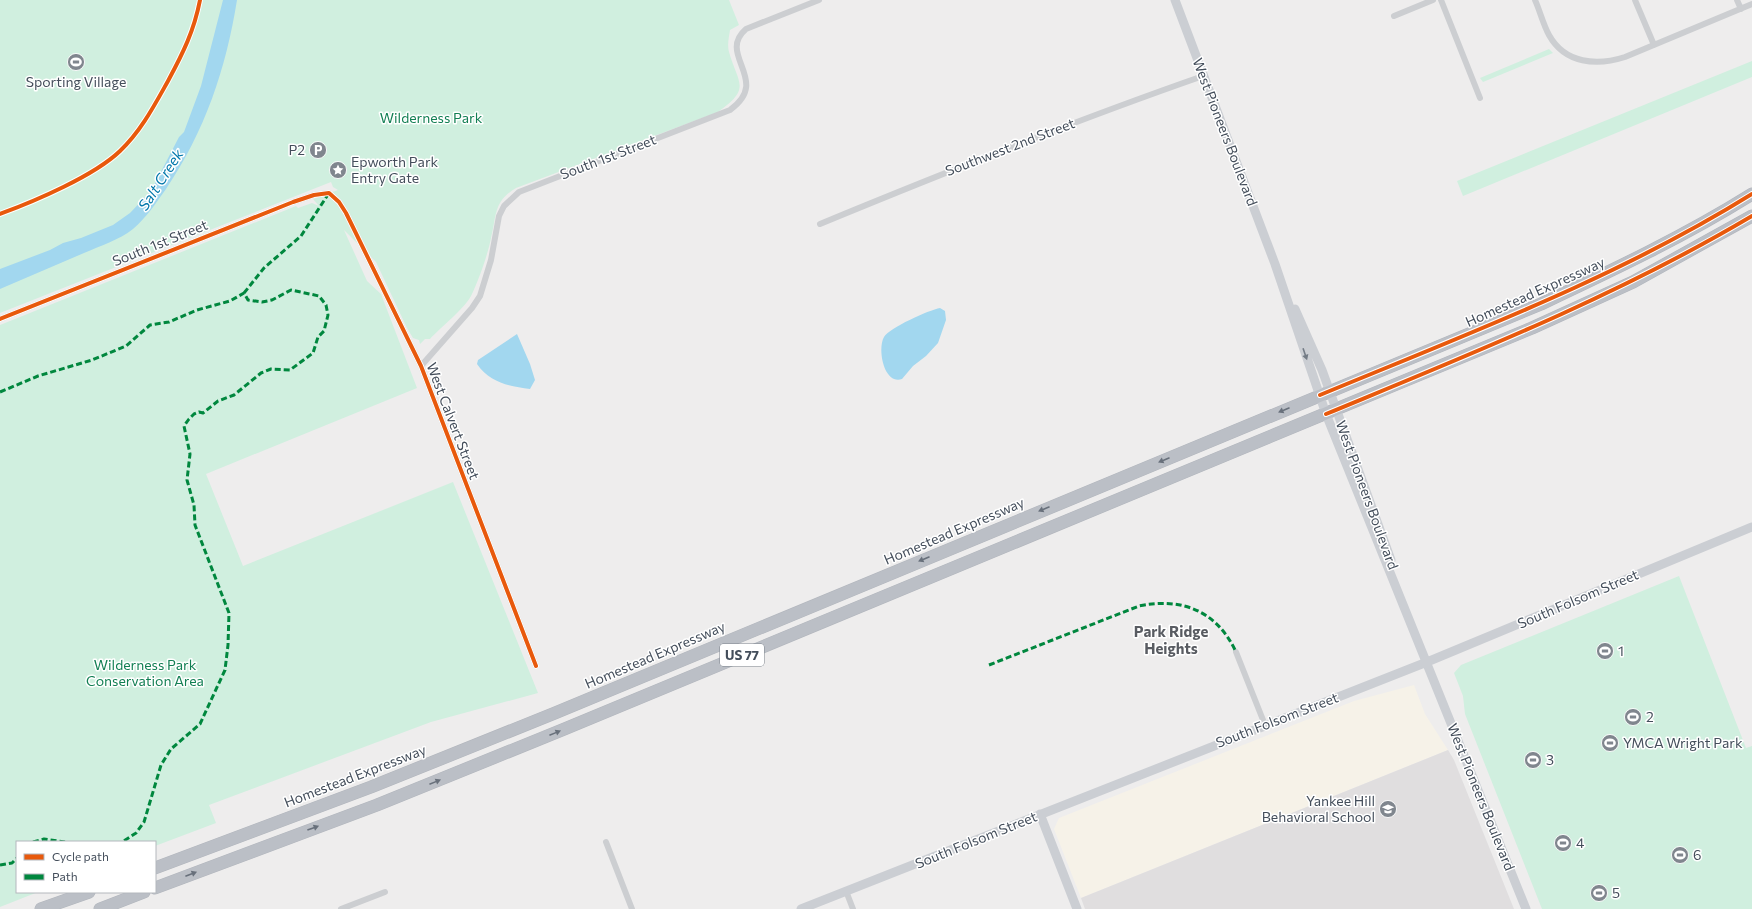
<svg xmlns="http://www.w3.org/2000/svg" width="1752" height="909" font-family="Commissioner,sans-serif">
  <style>
    .commercial { fill: #f6f2e8 }
    .education { fill: #e0dedf }
    .green { fill: #d0efdf }
    .water { fill: #a2d7ef }
    .lines { fill: none; stroke-linecap: round; stroke-linejoin: round }
    .highway-casing { stroke: #b2b6bd; stroke-width: 13 }
    .street { stroke: #ccced1; stroke-width: 6 }
    .secondary { stroke: #cbced3; stroke-width: 9 }
    .highway { stroke: #bbbfc6; stroke-width: 12 }
    .quiet { stroke: #00873e; stroke-width: 3; stroke-dasharray: 6 3; stroke-linecap: butt }
    .cycleway-casing { stroke: #fff; stroke-width: 6 }
    .cycleway { stroke: #e8590c; stroke-width: 4 }
    .oneway { fill: #737b85 }
    .oneway2 { fill: #68707b }
    .labels { text-anchor: middle; stroke-width: 3; stroke-linejoin: round; paint-order: stroke }
    .shield { fill: #fff; stroke: #7c838c; stroke-width: 1 }
    .shield-label { font-size: 13px; font-weight: bold; fill: #444e5b }
    .poi-label { font-size: 14px; fill: #444e5b; stroke: #fff; text-anchor: start }
    .park-label { font-size: 14px; fill: #127f53; stroke: #fff }
    .street-label { font-size: 14px; fill: #444e5b; stroke: #fff }
    .water-label { font-size: 15px; font-style: italic; fill: #0579ac; stroke: #fff }
    .neighbourhood-label { font-size: 15px; font-weight: bold; fill: #595c62; stroke: #fff }
  </style>
  <rect width="100%" height="100%" fill="#eeeded"/>
  <path class="commercial" d="M1414,685L1425,714L1448,750L1081,898L1054,829L1059,818L1354,701Z"/>
  <path class="education" d="M1448,750L1454,760L1514,909H1085L1081,898Z"/>
  <path class="green" d="M0,0H729L739,25L730,30C729,37 727,45 729,52C738,84 752,88 718,112L516,188C493,202 497,215 491,238C488,254 478,282 471,296C465,308 440,328 430,339H425L420,344L419,340L413,338L407,328L376,262L344,230L367,281L381,294L417,388L206,474L243,566L453,482L538,693L431,722L209,805L216,823L155,846V842H17V892H38L0,907V325L296,206L298,208L312,203L319,206L313,199L338,190L333,187L331,182L0,313Z
    M1549,49L1553,53L1483,82L1480,78Z
    M1752,61V77L1463,196L1457,181Z
    M1679,576L1746,748L1752,746V909H1542L1465,714L1463,696L1454,673L1461,665Z"/>
  <path class="water" d="M223,0H237C226,69 205,131 166,189C156,203 146,218 133,229C119,240 100,246 84,253C56,265 28,277 0,289V269L50,250L63,243L81,238L113,225L130,213L151,191L179,137L184,132L201,86Z
    M940,308L945,311L946,320L938,343L926,356L913,366L902,379C884,385 877,349 884,337C889,328 929,310 940,308Z
    M517,334L530,364L535,380L530,389C509,386 490,383 477,364L478,360Z"/>
  <g class="lines">
    <g class="highway-casing">
      <path id="highway" d="M155,868L371,787L555,713L1541,304C1613,270 1685,236 1752,194
        M155,888L377,805L562,730L1532,328L1633,282L1752,216
        M41,909L89,892
        M100,909L144,892"/>
    </g>
    <path class="street" d="M1441,0L1480,98
      M1535,0C1540,11 1543,24 1549,35C1565,64 1597,66 1625,57L1752,4
      M1635,0L1654,45
      M1737,0L1741,9
      M1394,16L1433,0
      M820,224C946,172 1074,121 1203,76
      M0,319L293,202L314,195L329,193L339,202L346,213L421,366L536,666
      M421,366L472,308L480,296L491,260L499,216L504,206L519,192L730,110C772,80 716,55 746,29L819,0
      M1236,652L1265,725
      M606,842L632,909
      M846,891L853,909
      M341,909L385,892"/>
    <path class="secondary" d="M1175,0L1275,264L1326,414L1526,909
      M1295,309L1322,370L1391,560
      M1040,814L1077,909
      M801,909L1427,662L1752,527"/>
    <use href="#highway" class="highway"/>
    <path class="quiet" d="M244,293L264,268L301,236L329,193
      M0,392L38,376L92,360L126,346L150,325L169,322L197,310L230,301L244,293L248,300L262,302L272,300L291,290L319,296L326,305L328,315L324,331L318,337L313,353L290,370L271,369L261,373L234,395L218,401L203,413L199,412L194,414L189,419L184,426L190,454L187,480L194,505L195,525L229,613L228,645L225,670L200,724L171,749L161,765L144,822L136,833L122,842
      M989,665L1139,606C1182,597 1217,611 1236,652
      M33,842L44,839L65,842
      M0,865L12,863L17,858"/>
    <g class="cycleway-casing">
      <path id="cycleway" d="M0,214C35,201 94,176 120,151C141,131 154,106 168,81C183,53 194,31 200,0
        M0,319L293,202L314,195L329,193L339,202L346,213L421,366L536,666
        M1320,395C1467,334 1617,278 1752,194
        M1326,414C1471,354 1617,296 1752,216"/>
    </g>
    <use href="#cycleway" class="cycleway"/>
  </g>
  <defs><path id="oneway-solid" d="M-6-.8H1V-3.2L6.5 0L1 3.2V.8H-6Z"/></defs>
  <use class="oneway" href="#oneway-solid" transform="translate(1305 354) rotate(71)"/>
  <g class="oneway2">
    <use href="#oneway-solid" transform="translate(1284 410) rotate(157)"/>
    <use href="#oneway-solid" transform="translate(1164 460) rotate(157)"/>
    <use href="#oneway-solid" transform="translate(1044 509) rotate(157)"/>
    <use href="#oneway-solid" transform="translate(924 559) rotate(157)"/>
    <use href="#oneway-solid" transform="translate(555 733) rotate(-22)"/>
    <use href="#oneway-solid" transform="translate(435 782) rotate(-22)"/>
    <use href="#oneway-solid" transform="translate(313 828) rotate(-20)"/>
    <use href="#oneway-solid" transform="translate(191 874) rotate(-21)"/>
  </g>
  <defs>
    <g id="stadium-disc" transform="scale(0.9)"><circle r="9.5" fill="#80868e" stroke="#fff"/><path d="M0-5a6.5 5 0 1 0 0 10a6.5 5 0 1 0 0-10ZM-3.5-1.8h7v3.6h-7Z" fill="#fff"/></g>
    <g id="parking-disc" transform="scale(0.9)"><circle r="9.5" fill="#80868e" stroke="#fff"/><path d="M-3.5-5.5H1a3.5 3.5 0 0 1 0 7H-1V5.5H-3.5ZM-1-3.4V-.6H.8a1.4 1.4 0 0 0 0-2.8Z" fill="#fff"/></g>
    <g id="sight-disc" transform="scale(0.9)"><circle r="9.5" fill="#80868e" stroke="#fff"/><path d="M0-6L1.8-2.2L6-1.7L2.9 1.2L3.7 5.4L0 3.3L-3.7 5.4L-2.9 1.2L-6-1.7L-1.8-2.2Z" fill="#fff"/></g>
    <g id="school-disc" transform="scale(0.9)"><circle r="9.5" fill="#80868e" stroke="#fff"/><path d="M0-5L7-2L0 1L-7-2ZM-4 1L0 2.5L4 1V4Q0 6-4 4Z" fill="#fff"/></g>
  </defs>
  <g fill-rule="evenodd">
    <use href="#stadium-disc" x="76" y="62"/>
    <use href="#parking-disc" x="318" y="150"/>
    <use href="#sight-disc" x="338" y="170"/>
    <use href="#stadium-disc" x="1605" y="651"/>
    <use href="#stadium-disc" x="1633" y="717"/>
    <use href="#stadium-disc" x="1610" y="743"/>
    <use href="#stadium-disc" x="1533" y="760"/>
    <use href="#school-disc" x="1388" y="809"/>
    <use href="#stadium-disc" x="1563" y="843"/>
    <use href="#stadium-disc" x="1680" y="855"/>
    <use href="#stadium-disc" x="1599" y="893"/>
  </g>
  <g class="labels">
    <rect class="shield" x="720" y="644" width="44" height="22" rx="3"/>
    <g class="shield-label">
      <text x="742" y="660">US 77</text>
    </g>
    <g class="poi-label">
      <text x="76" y="87" text-anchor="middle">Sporting Village</text>
      <text x="305" y="155" text-anchor="end">P2</text>
      <text x="351" y="167">Epworth Park<tspan x="351" dy="16">Entry Gate</tspan></text>
      <text x="1618" y="656">1</text>
      <text x="1646" y="722">2</text>
      <text x="1623" y="748">YMCA Wright Park</text>
      <text x="1546" y="765">3</text>
      <text x="1375" y="806" text-anchor="end">Yankee Hill<tspan x="1375" dy="16">Behavioral School</tspan></text>
      <text x="1576" y="848">4</text>
      <text x="1693" y="860">6</text>
      <text x="1612" y="898">5</text>
    </g>
    <g class="park-label">
      <text x="431" y="123">Wilderness Park</text>
      <text x="145" y="670">Wilderness Park<tspan x="145" dy="16">Conservation Area</tspan></text>
    </g>
    <g class="street-label">
      <text transform="translate(1225 132) rotate(69)" y="5">West Pioneers Boulevard</text>
      <text transform="translate(1010 147) rotate(-21)" y="5">Southwest 2nd Street</text>
      <text transform="translate(608 157) rotate(-21)" y="5">South 1st Street</text>
      <text transform="translate(160 243) rotate(-22)" y="5">South 1st Street</text>
      <text transform="translate(1535 292) rotate(-24)" y="5">Homestead Expressway</text>
      <text transform="translate(453 421) rotate(69)" y="5">West Calvert Street</text>
      <text transform="translate(1367 495) rotate(70)" y="5">West Pioneers Boulevard</text>
      <text transform="translate(954 531) rotate(-23)" y="5">Homestead Expressway</text>
      <text transform="translate(1578 599) rotate(-23)" y="5">South Folsom Street</text>
      <text transform="translate(655 655) rotate(-23)" y="5">Homestead Expressway</text>
      <text transform="translate(1277 720) rotate(-21)" y="5">South Folsom Street</text>
      <text transform="translate(355 776) rotate(-21)" y="5">Homestead Expressway</text>
      <text transform="translate(1481 797) rotate(68)" y="5">West Pioneers Boulevard</text>
      <text transform="translate(976 840) rotate(-22)" y="5">South Folsom Street</text>
    </g>
    <g class="water-label">
      <text transform="translate(161 180) rotate(-57)" y="5">Salt Creek</text>
    </g>
    <g class="neighbourhood-label">
      <text x="1171" y="637">Park Ridge<tspan x="1171" dy="17">Heights</tspan></text>
    </g>
  </g>
  <rect x="16" y="841" width="140" height="52" fill="#ffffff" stroke="#b4b8bd"/>
  <rect x="24" y="854" width="20" height="6" fill="#e8590c" stroke="#b4b8bd"/>
  <text x="52" y="861" font-size="12" fill="#444e5b">Cycle path</text>
  <rect x="24" y="874" width="20" height="6" fill="#00873e" stroke="#b4b8bd"/>
  <text x="52" y="881" font-size="12" fill="#444e5b">Path</text>
</svg>
